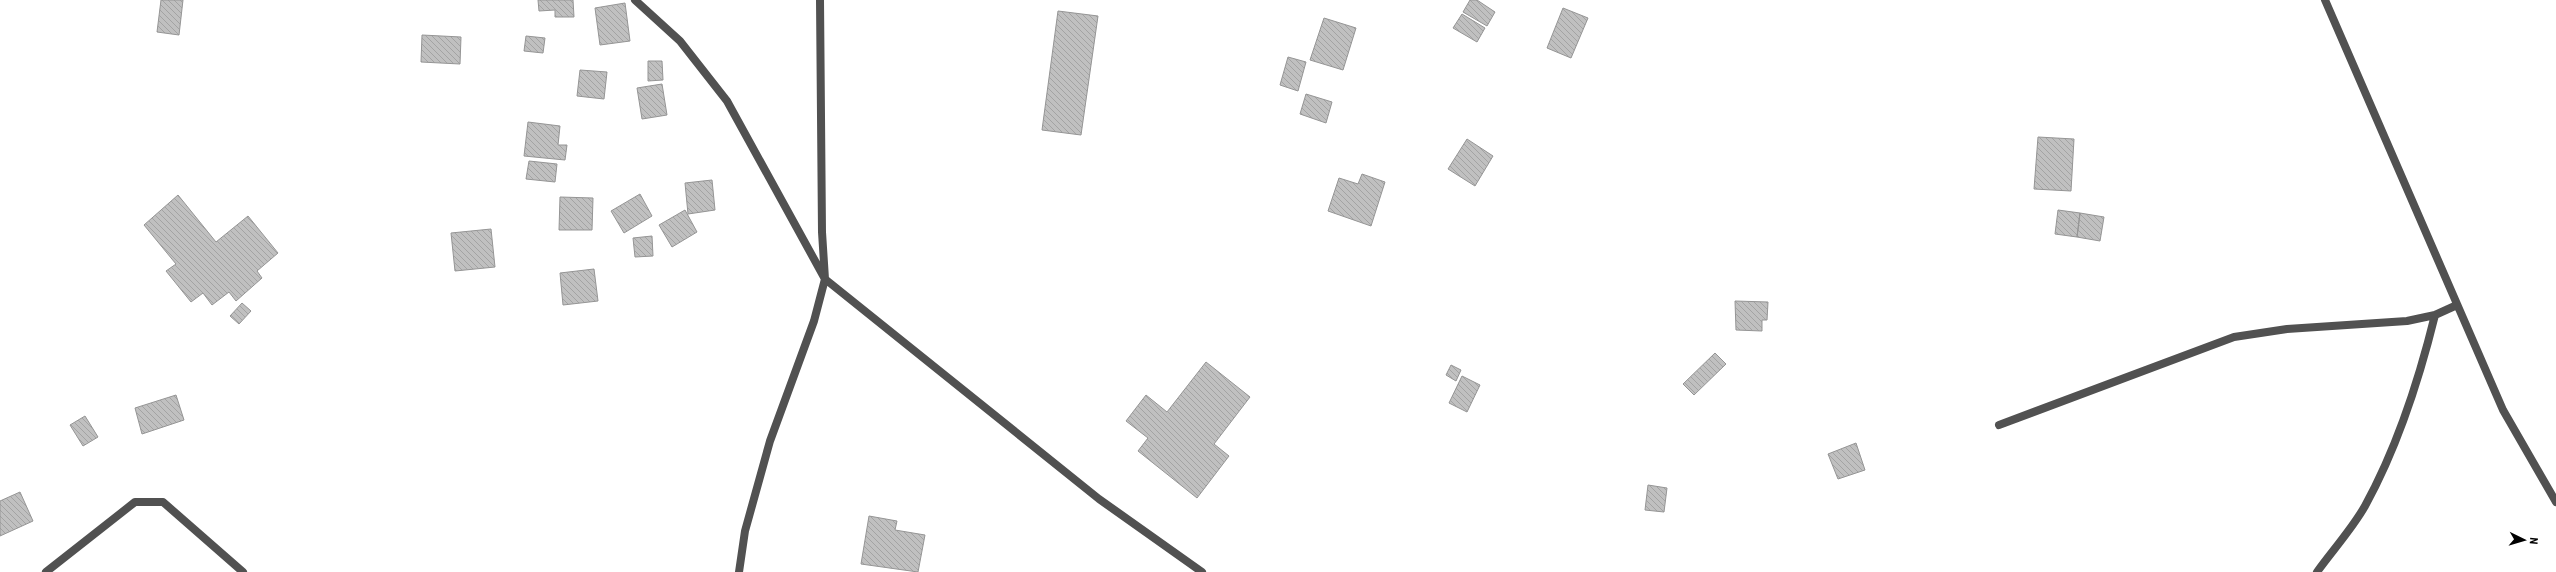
<svg xmlns="http://www.w3.org/2000/svg" width="2556" height="572" font-family="'Roboto Condensed',sans-serif">
  <style>
    .building { fill: url(#building-back-hatch); stroke: #959595 }
    .lines { fill: none; stroke-linecap: round; stroke-linejoin: round }
    .minor { stroke: #515151; stroke-width: 8 }
  </style>
  <defs>
    <pattern id="building-back-hatch" width="6" height="6" patternUnits="userSpaceOnUse"><rect width="6" height="6" fill="#c0c0c0"/><path d="M-1 5l2 2M0 0l6 6M5-1l2 2" fill="none" stroke="#a3a3a3"/></pattern>
  </defs>
  <rect width="100%" height="100%" fill="#fff"/>
  <path class="building" d="M161,0H183L179,35L157,32Z
    M538,0H573L574,17H555V10L539,11Z
    M1470,0H1477L1495,12L1487,26L1463,12Z
    M625,3L630,41L600,45L595,8Z
    M1563,8L1588,18L1571,58L1547,48Z
    M1058,11L1098,16L1081,135L1042,130Z
    M1462,14L1485,28L1477,42L1453,28Z
    M1324,18L1356,28L1343,70L1310,60Z
    M422,35L461,37L460,64L421,62Z
    M526,36L545,38L543,53L524,51Z
    M1288,57L1306,62L1298,91L1280,85Z
    M648,61H662L663,80L648,81Z
    M580,70L607,72L604,99L577,96Z
    M662,84L667,115L642,119L637,88Z
    M1306,94L1332,102L1326,123L1300,114Z
    M528,122L560,126L558,145H567L565,160L524,156Z
    M2038,137L2074,139L2071,191L2034,189Z
    M1467,139L1493,156L1475,186L1448,169Z
    M529,161L557,164L555,182L526,179Z
    M1362,174L1385,182L1371,226L1328,211L1339,178L1358,184Z
    M712,180L715,210L688,214L685,183Z
    M640,194L652,216L624,233L611,211Z
    M178,195L216,242L248,216L278,253L257,271L262,278L236,301L229,292L212,305L203,293L191,302L166,271L176,264L144,225Z
    M560,197L593,198L592,230H559Z
    M685,210L697,232L672,247L659,225Z
    M2058,210L2080,213L2077,237L2055,234Z
    M2080,213L2104,217L2100,241L2077,237Z
    M491,229L495,267L455,271L451,233Z
    M652,236L653,256L635,257L633,238Z
    M594,269L598,301L563,305L560,273Z
    M1735,301L1768,302L1767,320H1762V331L1736,330Z
    M242,303L251,311L239,324L230,316Z
    M1715,353L1726,364L1694,395L1683,384Z
    M1206,362L1250,397L1214,444L1229,456L1197,498L1138,451L1148,438L1126,421L1146,395L1167,412Z
    M1451,365L1461,370L1456,381L1446,375Z
    M1462,376L1480,385L1467,412L1449,403Z
    M176,395L184,420L142,434L135,408Z
    M85,416L98,437L83,446L70,425Z
    M1856,443L1865,470L1838,479L1828,454Z
    M1648,485L1667,488L1664,512L1645,510Z
    M20,492L33,521L0,536V501Z
    M869,516L897,521L895,530L925,535L918,572L861,564Z"/>
  <g class="lines">
    <path class="minor" d="M635,0L680,41L727,101L825,279L1099,499L1202,572
      M2325,0L2503,410L2556,502
      M1999,425L2234,337L2287,329L2407,321L2435,315L2457,305
      M46,572L135,502H163L243,572
      M739,572L745,531L770,441L814,321L825,279L822,232L820,0
      M2317,572C2332,551 2352,529 2365,506C2398,446 2419,380 2435,315"/>
  </g>
  <g transform="translate(2524 540) rotate(95)" stroke="#ffffff" stroke-width="3" paint-order="stroke">
  <path d="M0-3L7 15L0 10L-7 15Z" fill="#000000"/>
  <text y="-6" font-size="11" font-weight="bold" text-anchor="middle" fill="#000000">N</text>
  </g>
</svg>
